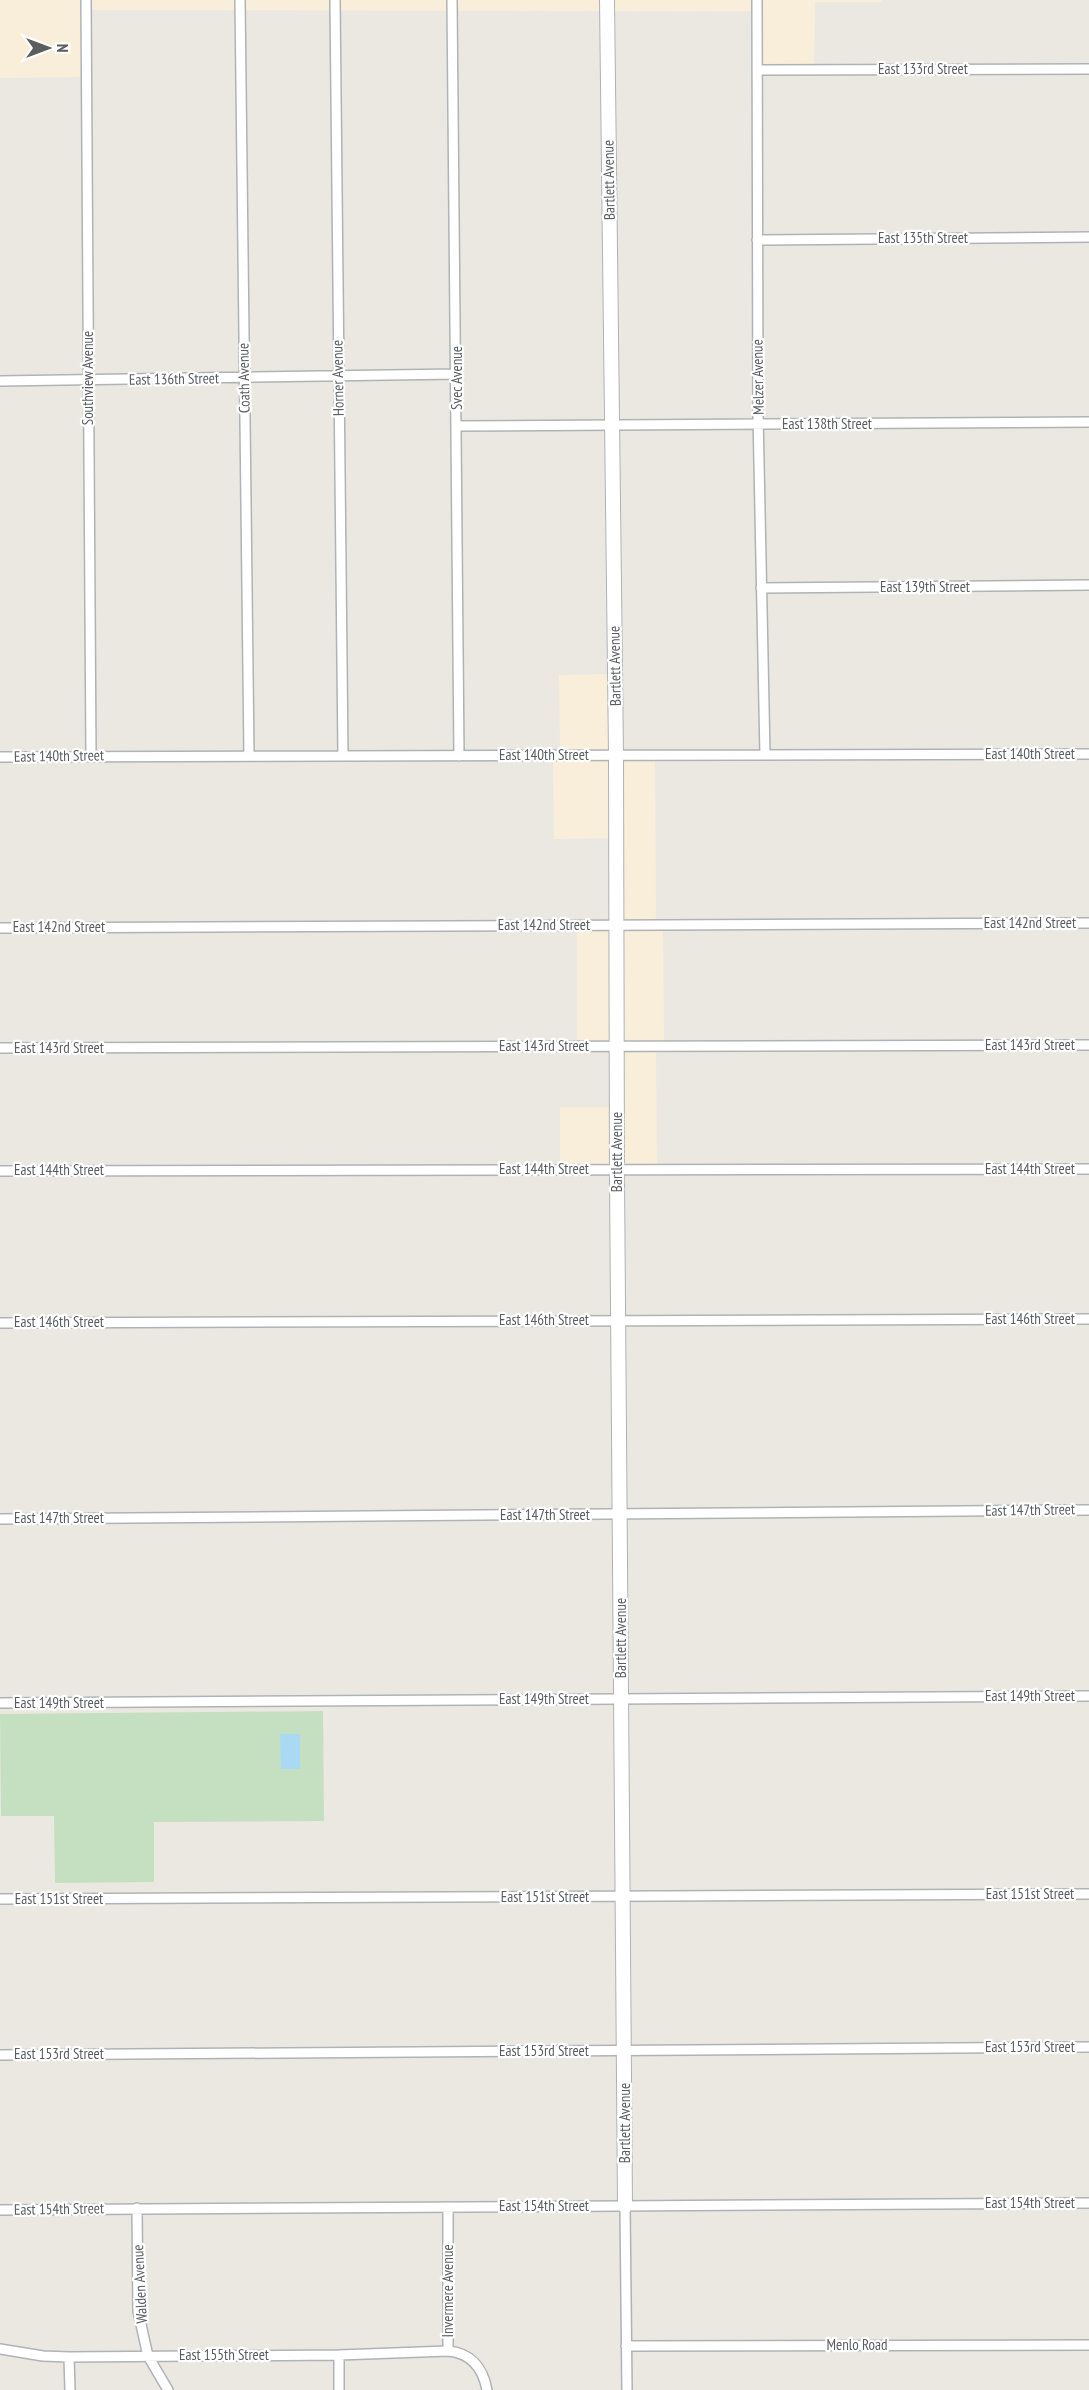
<svg xmlns="http://www.w3.org/2000/svg" width="1089" height="2390" font-family="'PT Sans Narrow',sans-serif">
  <style>
    .commercial { fill: #f9eeda }
    .green { fill: #c4e0c1 }
    .water { fill: #aadaf3 }
    .lines { fill: none; stroke-linecap: round; stroke-linejoin: round }
    .street-casing { stroke: #afb3b6; stroke-width: 12 }
    .secondary-casing { stroke: #afb2b6; stroke-width: 16 }
    .street { stroke: #fff; stroke-width: 9 }
    .secondary { stroke: #fff; stroke-width: 14 }
    .labels { text-anchor: middle; stroke-width: 4.5; stroke-linejoin: round; paint-order: stroke }
    .street-label { font-size: 15px; fill: #5a5e61; stroke: #fff }
  </style>
  <rect width="100%" height="100%" fill="#ebe8e2"/>
  <path class="commercial" d="M0,0H882V2H815L814,70H757L756,11L86,10V77L0,78Z
    M615,674L616,754H655L656,924L663,925L664,1046H656L657,1169H560V1107H616V1046H577V925L617,924L616,838L554,839L553,755L560,754L559,675Z"/>
  <path class="green" d="M323,1711L324,1821L154,1822V1882L55,1883L54,1816H1L0,1714Z"/>
  <path class="water" d="M280,1734H300V1769H281Z"/>
  <g class="lines">
    <g class="street-casing">
      <path id="street" d="M86,0L91,756
        M240,0L249,756
        M335,0L343,756
        M452,0L459,756
        M757,0L758,414L765,755
        M757,70L1089,69
        M757,240L1089,237
        M0,381L457,374
        M457,426L1089,422
        M761,588L1089,585
        M0,757L1089,754
        M0,928L1089,923
        M0,1048L1089,1045
        M0,1171L1089,1169
        M0,1323L1089,1319
        M0,1519L1089,1510
        M0,1703L1089,1696
        M0,1899L1089,1894
        M0,2055L1089,2047
        M625,2206L627,2390
        M448,2207V2351
        M137,2208L138,2311L148,2356L168,2390
        M0,2210L1089,2203
        M626,2346L1089,2345
        M0,2349L43,2356L69,2357L339,2355L448,2351C471,2353 483,2368 487,2390
        M339,2355V2390
        M69,2357L70,2390"/>
    </g>
    <g class="secondary-casing">
      <path id="secondary" d="M607,0L616,754L617,1177L625,2206"/>
    </g>
    <use href="#street" class="street"/>
    <use href="#secondary" class="secondary"/>
  </g>
  <g class="labels">
    <g class="street-label">
      <text x="923" y="74">East 133rd Street</text>
      <text transform="translate(609 180) rotate(-91)" y="5">Bartlett Avenue</text>
      <text x="923" y="243">East 135th Street</text>
      <text transform="translate(758 377) rotate(-91)" y="5">Melzer Avenue</text>
      <text transform="translate(88 378) rotate(-90)" y="5">Southview Avenue</text>
      <text transform="translate(244 378) rotate(-91)" y="5">Coath Avenue</text>
      <text transform="translate(338 378) rotate(-91)" y="5">Horner Avenue</text>
      <text transform="translate(457 378) rotate(-90)" y="5">Svec Avenue</text>
      <text transform="translate(174 379) rotate(-1)" y="5">East 136th Street</text>
      <text x="827" y="429">East 138th Street</text>
      <text x="925" y="592">East 139th Street</text>
      <text transform="translate(615 666) rotate(-91)" y="5">Bartlett Avenue</text>
      <text x="1030" y="759">East 140th Street</text>
      <text x="544" y="760">East 140th Street</text>
      <text transform="translate(59 756) rotate(-1)" y="5">East 140th Street</text>
      <text x="1030" y="928">East 142nd Street</text>
      <text x="544" y="930">East 142nd Street</text>
      <text x="59" y="932">East 142nd Street</text>
      <text x="1030" y="1050">East 143rd Street</text>
      <text x="544" y="1051">East 143rd Street</text>
      <text x="59" y="1053">East 143rd Street</text>
      <text transform="translate(617 1152) rotate(-90)" y="5">Bartlett Avenue</text>
      <text x="544" y="1174">East 144th Street</text>
      <text x="1030" y="1174">East 144th Street</text>
      <text x="59" y="1175">East 144th Street</text>
      <text x="1030" y="1324">East 146th Street</text>
      <text x="544" y="1325">East 146th Street</text>
      <text x="59" y="1327">East 146th Street</text>
      <text transform="translate(1030 1510) rotate(-1)" y="5">East 147th Street</text>
      <text x="545" y="1520">East 147th Street</text>
      <text x="59" y="1523">East 147th Street</text>
      <text transform="translate(621 1638) rotate(-90)" y="5">Bartlett Avenue</text>
      <text x="1030" y="1701">East 149th Street</text>
      <text x="544" y="1704">East 149th Street</text>
      <text x="59" y="1708">East 149th Street</text>
      <text x="1030" y="1899">East 151st Street</text>
      <text x="545" y="1902">East 151st Street</text>
      <text x="59" y="1904">East 151st Street</text>
      <text x="1030" y="2052">East 153rd Street</text>
      <text x="544" y="2056">East 153rd Street</text>
      <text x="59" y="2059">East 153rd Street</text>
      <text transform="translate(625 2123) rotate(-90)" y="5">Bartlett Avenue</text>
      <text x="1030" y="2208">East 154th Street</text>
      <text x="544" y="2211">East 154th Street</text>
      <text transform="translate(59 2209) rotate(-1)" y="5">East 154th Street</text>
      <text transform="translate(140 2284) rotate(-93)" y="5">Walden Avenue</text>
      <text transform="translate(448 2291) rotate(-90)" y="5">Invermere Avenue</text>
      <text x="857" y="2350">Menlo Road</text>
      <text x="224" y="2360">East 155th Street</text>
    </g>
  </g>
  <g transform="translate(48 48) rotate(90)" stroke="#ffffff" stroke-width="4.5" paint-order="stroke">
  <path d="M0-4.5L10 22L0 15L-10 22Z" fill="#5a5e61"/>
  <text y="-9" font-size="16" font-weight="bold" text-anchor="middle" fill="#5a5e61">N</text>
  </g>
</svg>
